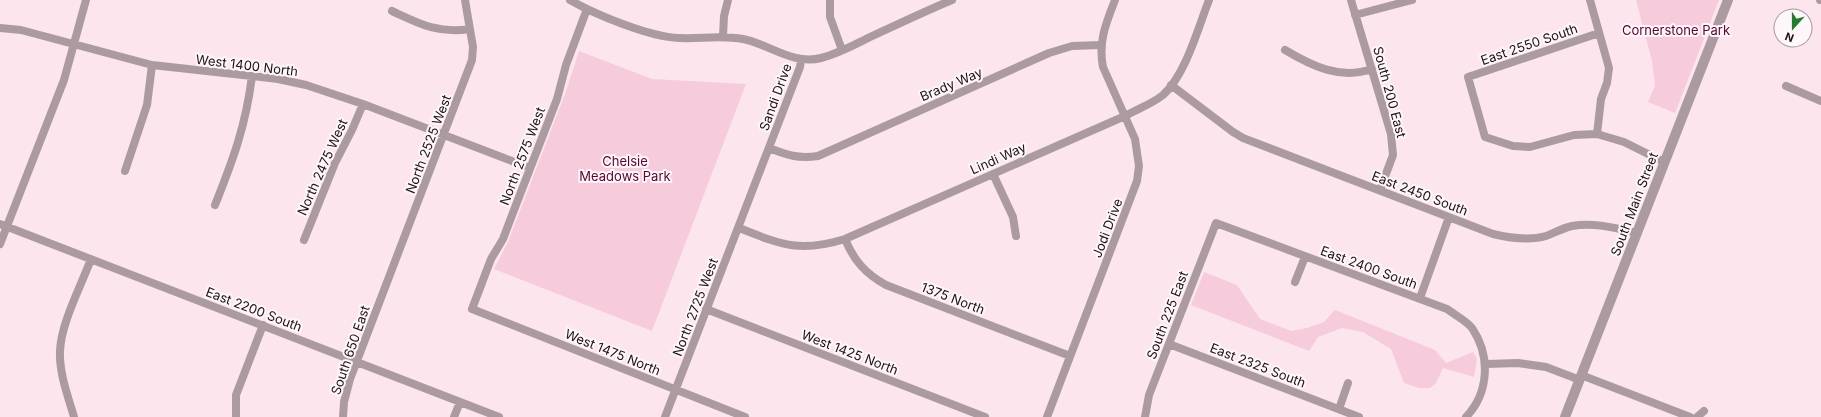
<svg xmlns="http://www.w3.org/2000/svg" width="1821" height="417" font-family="Inter,sans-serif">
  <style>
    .green { fill: #f6cbdb }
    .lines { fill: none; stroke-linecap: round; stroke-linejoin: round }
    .minor { stroke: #ab9ba1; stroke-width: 8 }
    .tertiary { stroke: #ab9ba1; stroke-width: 10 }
    .labels { text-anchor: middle; stroke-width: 4; stroke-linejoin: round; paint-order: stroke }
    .park-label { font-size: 13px; fill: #5d0335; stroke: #fef7f9 }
    .street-label { font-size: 13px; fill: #1e1217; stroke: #fef7f9 }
  </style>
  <rect width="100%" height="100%" fill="#fce5ed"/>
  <path class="green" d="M1636,0H1719L1675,113L1648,102L1655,86L1652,61Z
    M579,51L652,79L746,84L652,331L494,269L508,242L565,94Z
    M1204,272L1237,285L1260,319L1291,331L1307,328L1324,322L1335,310L1435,350L1446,363L1473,352L1477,359L1474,377L1443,368L1436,383L1430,388H1419L1404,383L1391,349L1363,332L1342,328L1318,337L1309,351L1191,305Z"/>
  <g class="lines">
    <path class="minor" d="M570,0C596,15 650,37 679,38C701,39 721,35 743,39C769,44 792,65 821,58C837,54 852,46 866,39C894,26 923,12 952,0
      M830,0V17L842,50
      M1351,0L1391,134L1393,155L1380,190
      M1590,0L1609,68L1607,83L1601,99L1597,134
      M1820,0H1821
      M587,9L566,65L557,99L514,210L503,239L491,259L472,309L745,417
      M392,11C420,24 438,34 470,29
      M1355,15L1412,0
      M0,28L21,30L152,65L278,79L306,85L363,104L530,168
      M1599,33L1468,77L1485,137L1513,146L1530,147L1574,135L1597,134L1624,142L1664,162
      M723,36L724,16L728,0
      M1285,50C1312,66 1340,80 1372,69
      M1171,85L1233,132L1243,138L1493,234C1510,238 1529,241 1546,236C1554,233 1563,228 1572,226C1593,222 1616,228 1637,233
      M1786,86L1821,101
      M769,148C787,155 798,159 818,156L1049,53L1072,46L1100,45
      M125,171L147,105L152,65
      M993,174L1013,217L1016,236
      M215,205C233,160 246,125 252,76
      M0,224L499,417
      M739,228C782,245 800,253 845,239L1125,116C1137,109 1152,104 1163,95C1186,74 1198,28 1209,0
      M845,239C854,261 866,274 886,285L1070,356
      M304,240L335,163L352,130L363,104
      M0,244L64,80L86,0
      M1295,282L1305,257
      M1420,298L1449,217
      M706,309L985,417
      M1169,344L1359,417
      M1487,364L1518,363L1546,367L1580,380
      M1581,375L1690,417
      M1339,409L1348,383
      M74,417C68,396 59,373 60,351C61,323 81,286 91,259
      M236,417V395L263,325
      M343,417L344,402L350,379L472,60L473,47L465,0
      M454,417L460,402
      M665,417L800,67L801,59
      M1047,417L1137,181L1139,166L1135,139L1103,67C1098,42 1106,23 1115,0
      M1145,417L1149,395L1216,223L1447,309C1455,315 1467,321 1472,328C1491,356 1489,393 1466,417
      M1697,417L1704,411"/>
    <path class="tertiary" d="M1565,417L1728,0"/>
  </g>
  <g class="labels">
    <g class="park-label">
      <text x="1676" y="35">Cornerstone Park</text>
      <text x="625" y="166">Chelsie<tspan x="625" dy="15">Meadows Park</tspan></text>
    </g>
    <g class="street-label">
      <text transform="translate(1529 44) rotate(-19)" y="5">East 2550 South</text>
      <text transform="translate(247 65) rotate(7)" y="5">West 1400 North</text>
      <text transform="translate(951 84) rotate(-23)" y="5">Brady Way</text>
      <text transform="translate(1390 92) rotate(75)" y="5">South 200 East</text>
      <text transform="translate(775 97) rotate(-70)" y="5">Sandi Drive</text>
      <text transform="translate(428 144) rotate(-69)" y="5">North 2525 West</text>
      <text transform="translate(522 156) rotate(-69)" y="5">North 2575 West</text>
      <text transform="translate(998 158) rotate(-24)" y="5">Lindi Way</text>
      <text transform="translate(322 167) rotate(-66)" y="5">North 2475 West</text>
      <text transform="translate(1420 193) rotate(21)" y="5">East 2450 South</text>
      <text transform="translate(1634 204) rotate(-69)" y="5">South Main Street</text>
      <text transform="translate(1107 228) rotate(-69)" y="5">Jodi Drive</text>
      <text transform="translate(1369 267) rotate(20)" y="5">East 2400 South</text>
      <text transform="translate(953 298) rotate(21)" y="5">1375 North</text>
      <text transform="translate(695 307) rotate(-69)" y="5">North 2725 West</text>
      <text transform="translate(254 309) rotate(21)" y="5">East 2200 South</text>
      <text transform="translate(1167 315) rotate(-69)" y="5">South 225 East</text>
      <text transform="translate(350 350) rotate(-71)" y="5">South 650 East</text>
      <text transform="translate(613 352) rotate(22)" y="5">West 1475 North</text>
      <text transform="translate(850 352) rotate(21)" y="5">West 1425 North</text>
      <text transform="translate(1258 365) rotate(21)" y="5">East 2325 South</text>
    </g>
  </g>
  <g transform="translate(1793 28) rotate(201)"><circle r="19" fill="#fef7f9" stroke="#a49b9f"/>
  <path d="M0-3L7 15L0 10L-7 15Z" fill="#237d2d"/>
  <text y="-6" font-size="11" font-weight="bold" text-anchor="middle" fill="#1e1217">N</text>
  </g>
</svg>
